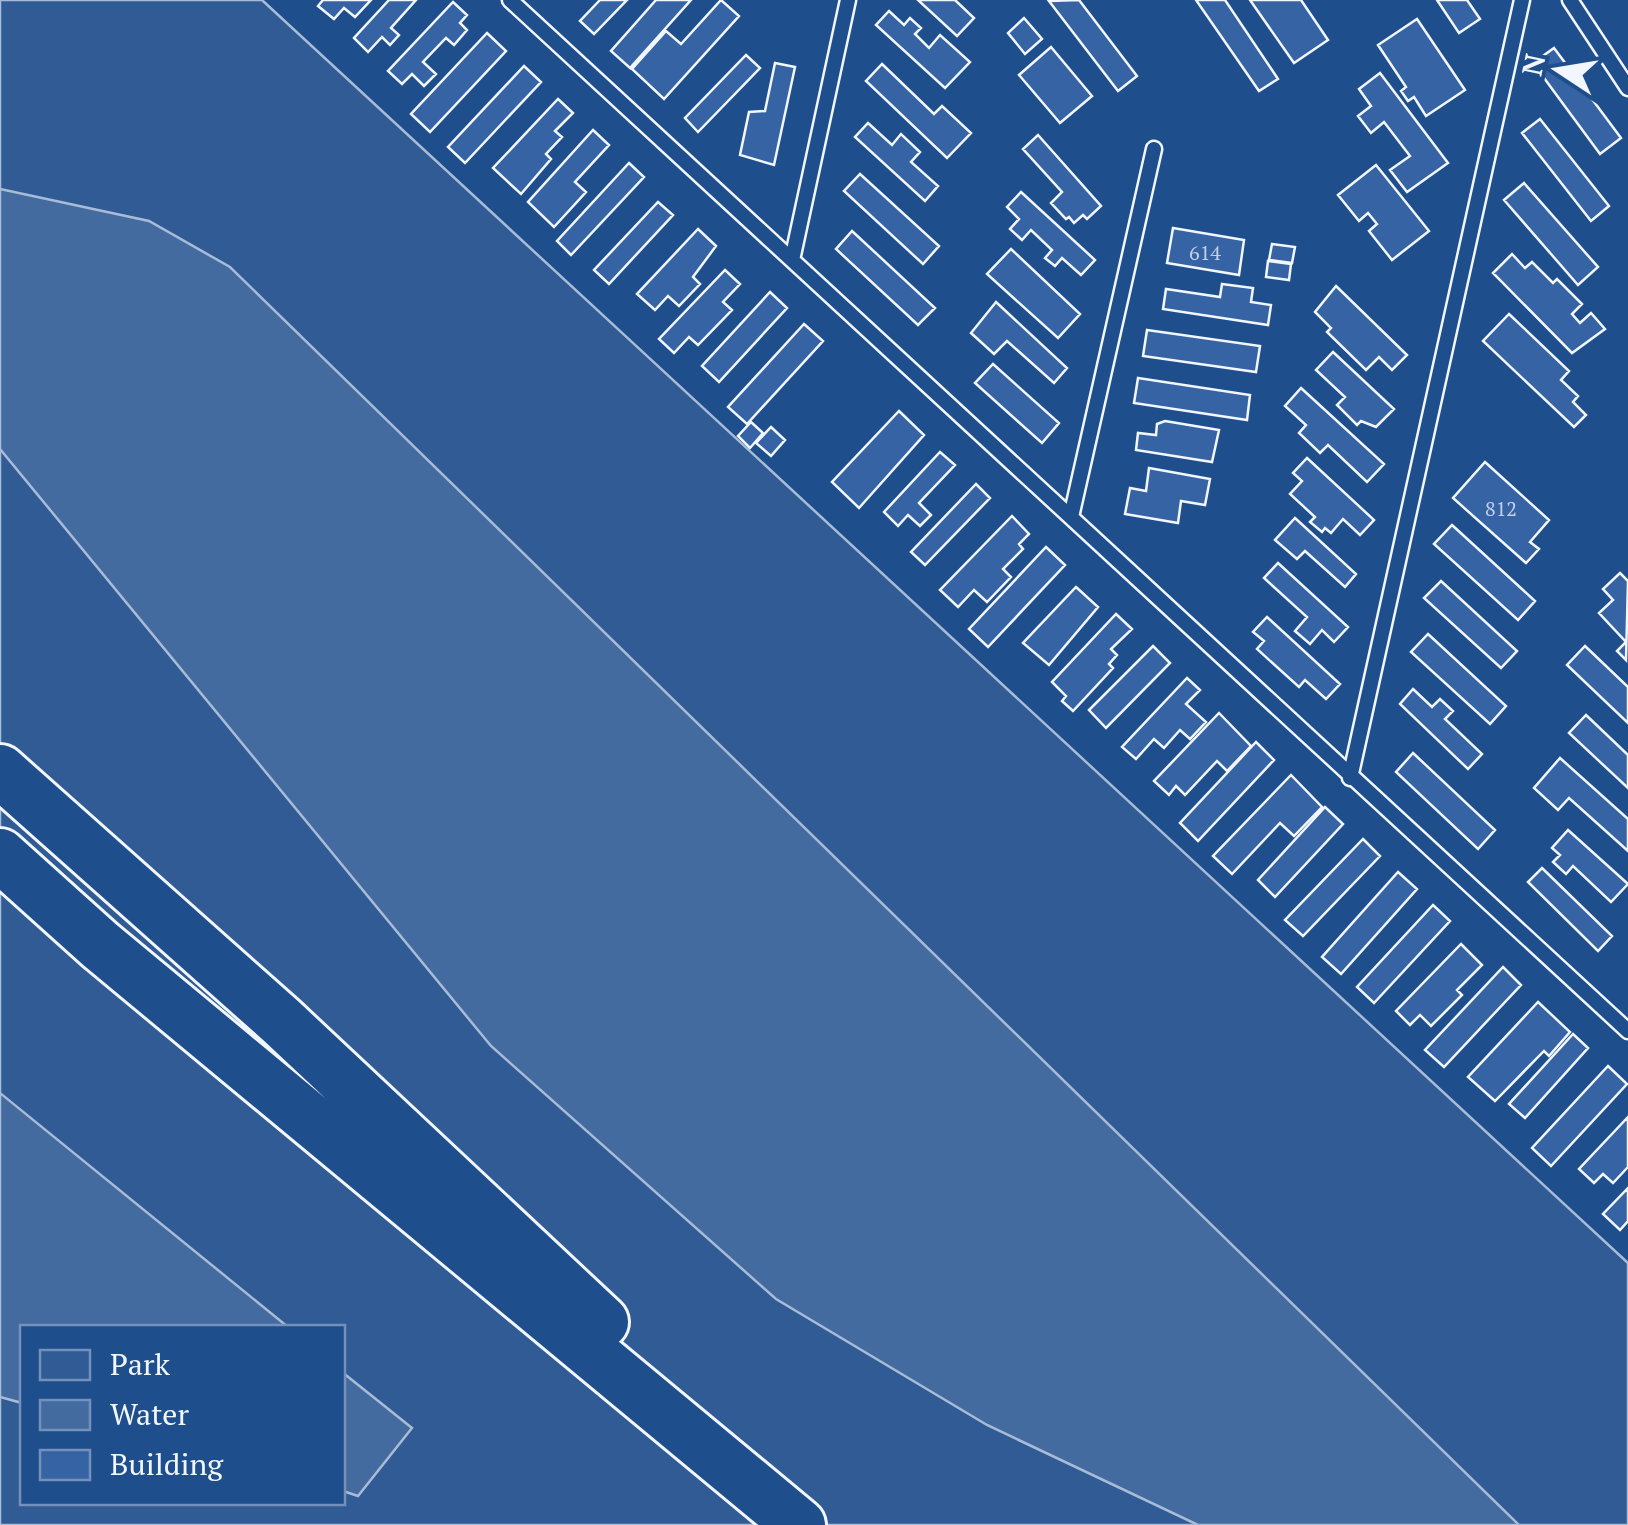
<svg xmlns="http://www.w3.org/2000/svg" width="1628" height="1525" font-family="'PT Serif',serif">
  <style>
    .green { fill: #305b95; stroke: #a8bbd7; stroke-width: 2.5; fill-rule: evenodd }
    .water { fill: #446ba0; stroke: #a8bbd7; stroke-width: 2.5 }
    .building { fill: #3563a3; stroke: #f2f6ff; stroke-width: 2.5 }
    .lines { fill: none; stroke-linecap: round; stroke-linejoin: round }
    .lane-casing { stroke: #f2f6ff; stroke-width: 19 }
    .highway-casing { stroke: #f2f6ff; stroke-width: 58 }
    .lane { stroke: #1f4e8c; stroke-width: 14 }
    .highway { stroke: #1f4e8c; stroke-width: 52 }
    .labels { text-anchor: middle; stroke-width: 8; stroke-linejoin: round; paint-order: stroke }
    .number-label { font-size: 20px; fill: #c3d1e8 }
  </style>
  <rect width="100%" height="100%" fill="#1f4e8c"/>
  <path class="green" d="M0,0H262L1628,1263V1525H0ZM22,1328H342V1502H22Z"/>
  <path class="water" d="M0,189L149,221L230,267L1519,1525H1198L987,1425L776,1299L491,1046L0,449Z
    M0,1094V1093L288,1327L22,1328V1403L0,1397Z
    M342,1372L412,1428L358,1496L343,1491Z"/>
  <path class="building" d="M323,0H371L355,17L344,8L334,19L318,6Z
    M389,0H416L391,28L399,35L390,45L382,37L368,52L354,38Z
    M600,0H627L594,34L580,21Z
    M656,0H691L630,68L611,51Z
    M721,0L739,16L664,99L632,69L666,31L681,44Z
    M918,0H955L974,18L957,36Z
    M1079,0L1137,76L1118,91L1049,1Z
    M1196,0H1225L1278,79L1259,91Z
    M1250,0H1301L1328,40L1294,63Z
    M1437,0H1467L1480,19L1459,33Z
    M453,2L467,15L460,23L467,30L454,45L446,38L423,62L436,74L424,86L412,74L402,84L388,71Z
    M889,11L904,25L910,18L921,28L915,34L929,48L940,35L970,62L945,88L876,25Z
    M1024,18L1042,39L1025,54L1008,33Z
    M1417,19L1465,90L1426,116L1414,97L1408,101L1401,91L1406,87L1378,45Z
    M487,33L506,51L430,132L411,114Z
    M1051,47L1092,96L1060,123L1019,75Z
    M1554,48L1621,138L1600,154L1533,63Z
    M746,55L760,68L698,132L685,118Z
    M775,63L795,67L774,165L740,155L749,112L765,111Z
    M882,64L934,114L942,106L971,133L947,158L866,81Z
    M524,66L541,82L465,163L448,147Z
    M1380,73L1448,163L1407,192L1390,170L1410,156L1384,122L1371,133L1358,116L1371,106L1359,89Z
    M558,99L573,113L555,131L562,137L546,154L551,159L521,194L493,168Z
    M1540,119L1609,206L1591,221L1522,133Z
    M868,123L892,145L901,134L920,152L911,162L938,186L925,201L855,137Z
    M593,130L609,145L575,182L586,192L554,227L528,202Z
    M1038,135L1101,206L1087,219L1083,215L1074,223L1069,217L1066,219L1051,203L1062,192L1023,149Z
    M629,163L644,177L571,255L557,241Z
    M1376,165L1429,231L1392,260L1369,231L1377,224L1368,213L1359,221L1338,195Z
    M860,174L939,246L923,264L844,191Z
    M1524,183L1598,267L1578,285L1504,200Z
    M1021,192L1095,260L1081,275L1062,258L1055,266L1045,258L1052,250L1031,230L1022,240L1010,229L1019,219L1007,207Z
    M658,202L673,215L609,284L594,270Z
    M1173,228L1244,240L1239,275L1167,263Z
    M698,229L716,246L693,277L700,284L679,306L668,296L655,310L637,294Z
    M852,231L935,308L918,325L836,249Z
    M1272,244L1295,247L1292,263L1269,260Z
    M1011,249L1080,314L1058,338L987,274Z
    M1512,254L1525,268L1532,262L1553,283L1557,279L1582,304L1572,314L1580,323L1591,313L1605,329L1572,353L1493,273Z
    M1268,261L1291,264L1289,280L1266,277Z
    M725,270L740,284L723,302L732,310L698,345L689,337L674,353L659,339Z
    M1222,284L1253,288L1251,302L1271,305L1268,325L1163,309L1166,289L1220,297Z
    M1336,286L1407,355L1392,370L1379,357L1366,370L1327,332L1331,328L1315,312Z
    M770,292L787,308L719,382L702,366Z
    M996,302L1067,368L1054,383L1007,341L994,354L971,333Z
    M1509,314L1569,371L1561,380L1578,396L1573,402L1586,415L1574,427L1483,341Z
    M804,324L823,341L747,424L728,407Z
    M1147,330L1260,346L1256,372L1143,356Z
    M1333,352L1394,409L1376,427L1361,421L1357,425L1337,405L1345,397L1316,370Z
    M993,364L1059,423L1042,443L975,383Z
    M1138,378L1250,395L1247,420L1134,403Z
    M1301,388L1384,464L1367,482L1328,445L1320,453L1299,433L1306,425L1285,406Z
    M899,411L924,435L859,508L832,482Z
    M1165,421L1219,430L1212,462L1136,450L1138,433L1156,435L1157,424Z
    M751,422L763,433L750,448L738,436Z
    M771,427L785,440L771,456L756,443Z
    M940,452L955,465L919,503L931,515L920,526L908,515L898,526L884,512Z
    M1307,458L1374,520L1360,535L1343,519L1331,533L1325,528L1322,532L1310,522L1315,517L1290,494L1302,481L1293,473Z
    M1485,462L1549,520L1530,542L1539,549L1526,563L1453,498Z
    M1149,468L1210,479L1205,505L1181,501L1178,523L1125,514L1130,488L1146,491Z
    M976,484L990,498L925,565L911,552Z
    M1012,516L1029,534L1019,544L1023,549L1003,569L1011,577L987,602L974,590L958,607L940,590Z
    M1295,518L1356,574L1345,587L1305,551L1297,559L1275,540Z
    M1452,525L1535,601L1518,620L1434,544Z
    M1046,547L1065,565L988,647L969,629Z
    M1278,563L1348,627L1334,642L1322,630L1310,644L1295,631L1307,617L1264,578Z
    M1620,573L1628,581L1626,660L1617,651L1626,642L1599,613L1613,600L1603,589Z
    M1441,581L1517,651L1501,668L1424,598Z
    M1076,587L1098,607L1049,665L1023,643Z
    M1116,614L1132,629L1111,649L1117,655L1109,664L1113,668L1073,711L1062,701L1066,696L1052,682Z
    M1267,617L1340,684L1326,699L1305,680L1299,687L1257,649L1264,641L1253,632Z
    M1428,634L1506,706L1490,724L1411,652Z
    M1153,646L1170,663L1106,728L1089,710Z
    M1585,646L1628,687V723L1567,665Z
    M1187,678L1200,690L1186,704L1206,722L1190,739L1180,730L1164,748L1154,739L1136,759L1122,747Z
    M1413,689L1432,707L1440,699L1453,711L1445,719L1482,754L1468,769L1400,704Z
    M1219,713L1251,746L1227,771L1217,761L1185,795L1176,786L1169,795L1154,781Z
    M1586,715L1628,755V788L1569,733Z
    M1256,742L1274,760L1198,841L1180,823Z
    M1413,753L1495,830L1478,849L1396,772Z
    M1560,758L1628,819V851L1569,798L1558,810L1534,788Z
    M1291,775L1322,807L1294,836L1280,823L1232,874L1213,856Z
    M1325,807L1343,824L1275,897L1258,880Z
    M1568,830L1628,884L1611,902L1573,866L1566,874L1553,862L1560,855L1552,848Z
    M1363,839L1380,856L1303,936L1285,920Z
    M1542,868L1612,936L1598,951L1528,882Z
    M1398,872L1417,889L1341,974L1322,957Z
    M1433,905L1450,921L1374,1003L1357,987Z
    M1461,944L1482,965L1457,990L1462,995L1431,1026L1420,1015L1410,1025L1396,1011Z
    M1503,967L1521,985L1444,1067L1425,1050Z
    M1538,1002L1570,1032L1549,1056L1544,1051L1495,1101L1468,1077Z
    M1573,1034L1588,1048L1525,1118L1509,1104Z
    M1608,1066L1627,1084L1551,1166L1532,1148Z
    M1628,1117V1167L1613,1183L1603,1174L1594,1183L1579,1169Z
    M1628,1188V1221L1620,1230L1603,1214Z"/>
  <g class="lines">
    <g class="lane-casing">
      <path id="lane" d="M510,0L1628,1031
        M1570,0L1628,88
        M792,260L848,0
        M1071,517L1154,149
        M1350,778L1522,0"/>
    </g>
    <g class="highway-casing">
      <path id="highway" d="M0,771L281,1021L602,1322
        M0,855L100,945L799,1525"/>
    </g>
    <use href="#lane" class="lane"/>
    <use href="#highway" class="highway"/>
  </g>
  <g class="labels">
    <g class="number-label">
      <text x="1205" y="260">614</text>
      <text x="1501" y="516">812</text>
    </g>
  </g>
  <rect x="20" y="1325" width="325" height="180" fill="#1f4e8c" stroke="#7391ba" stroke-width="2.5"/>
  <rect x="40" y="1350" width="50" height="30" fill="#305b95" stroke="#7391ba" stroke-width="2.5"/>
  <text x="110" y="1375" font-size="30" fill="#f2f6ff">Park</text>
  <rect x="40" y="1400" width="50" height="30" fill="#446ba0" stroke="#7391ba" stroke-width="2.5"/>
  <text x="110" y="1425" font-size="30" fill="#f2f6ff">Water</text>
  <rect x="40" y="1450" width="50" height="30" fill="#3563a3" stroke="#7391ba" stroke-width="2.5"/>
  <text x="110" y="1475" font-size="30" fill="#f2f6ff">Building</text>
  <g transform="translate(1558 70) rotate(282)" stroke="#1f4e8c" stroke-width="8" paint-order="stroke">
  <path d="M0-8L18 38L0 25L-18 38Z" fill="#f2f6ff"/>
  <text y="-15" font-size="28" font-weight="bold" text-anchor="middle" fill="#f2f6ff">N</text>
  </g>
</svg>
